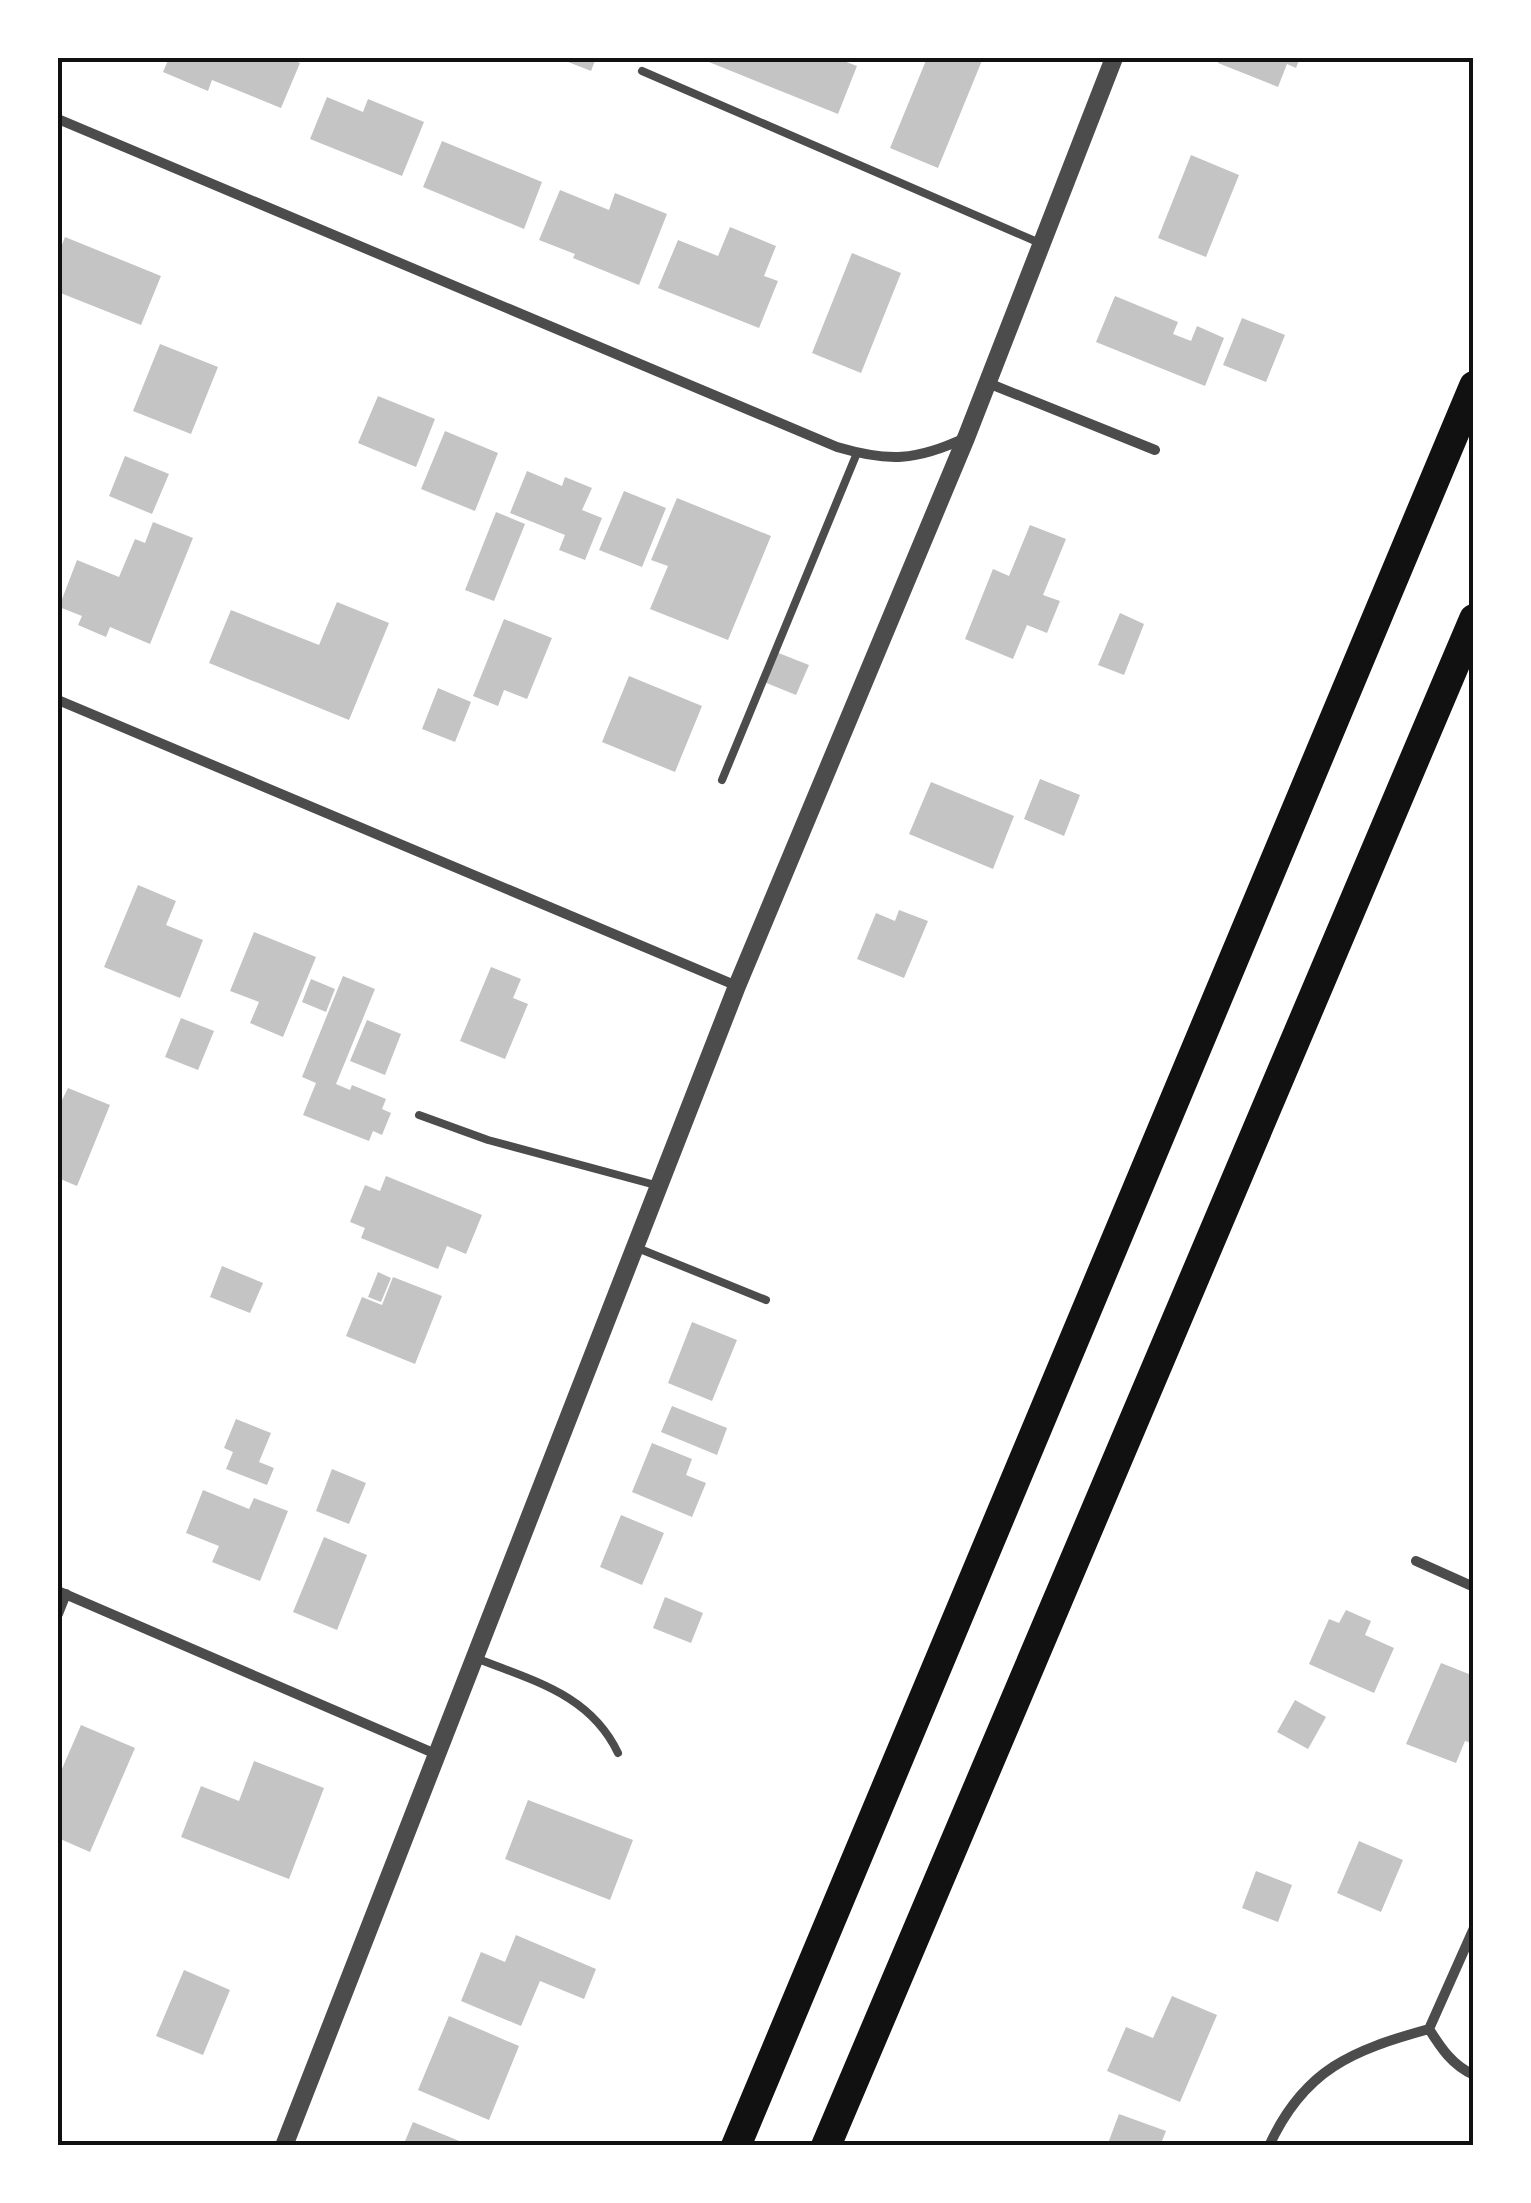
<svg xmlns="http://www.w3.org/2000/svg" width="1531" height="2203" font-family="Roboto,sans-serif">
  <style>
    .building { fill: #c4c4c4 }
    .lines { fill: none; stroke-linecap: round; stroke-linejoin: round }
    .service { stroke: #4c4c4c; stroke-width: 8 }
    .minor { stroke: #4c4c4c; stroke-width: 10 }
    .tertiary { stroke: #4c4c4c; stroke-width: 18 }
    .motorway { stroke: #111; stroke-width: 30 }
    .neatline { fill: none; stroke: #111; stroke-width: 4 }
  </style>
  <rect width="100%" height="100%" fill="#fff"/>
  <path class="building" d="M169,58H287L300,63L281,108L212,80L208,91L163,72Z
    M558,58H596L591,71Z
    M699,58H836L857,66L838,114Z
    M927,58H983L938,168L890,148Z
    M1220,58H1300L1296,68L1287,64L1278,87L1218,63Z
    M327,97L363,112L368,99L424,122L402,176L310,139Z
    M442,141L542,182L524,229L423,187Z
    M1191,155L1239,175L1206,257L1158,238Z
    M560,190L609,210L615,193L667,214L639,285L573,258L575,254L539,240Z
    M730,227L776,246L764,276L778,281L759,328L658,288L678,240L718,256Z
    M65,237L161,276L141,325L58,292V255Z
    M852,253L901,273L861,373L812,353Z
    M1115,296L1178,322L1173,334L1191,341L1197,326L1224,338L1205,386L1096,342Z
    M1242,318L1285,335L1266,382L1223,365Z
    M160,344L218,367L191,434L133,411Z
    M378,396L435,419L416,467L358,443Z
    M445,431L498,453L475,511L421,489Z
    M125,456L169,474L152,514L109,496Z
    M527,471L562,486L565,477L592,488L582,510L602,518L585,560L559,550L565,535L510,513Z
    M624,491L666,508L642,567L599,550Z
    M677,498L771,536L728,640L650,609L668,566L651,560Z
    M496,512L525,524L494,601L465,590Z
    M153,522L193,538L150,644L110,627L106,637L78,625L82,616L59,607L77,560L119,577L135,539L145,543Z
    M1030,525L1066,539L1043,595L1060,601L1047,633L1027,625L1013,659L965,639L993,569L1009,576Z
    M337,602L389,623L349,720L209,663L231,610L319,645Z
    M1120,613L1144,624L1124,675L1098,665Z
    M504,619L552,638L527,699L504,690L498,706L473,696Z
    M776,652L809,665L796,695L764,682Z
    M629,676L702,706L675,772L602,742Z
    M438,688L471,702L455,742L422,729Z
    M1040,779L1080,795L1064,836L1024,819Z
    M931,782L1014,816L993,869L909,834Z
    M138,885L176,901L166,925L203,940L180,998L104,967Z
    M899,910L928,921L904,978L857,959L876,913L895,921Z
    M254,932L316,957L283,1037L250,1023L259,1002L230,991Z
    M491,967L521,979L513,998L528,1004L505,1059L460,1041Z
    M343,976L375,989L336,1084L350,1090L352,1085L386,1099L382,1109L391,1113L382,1135L373,1131L369,1141L303,1115L316,1083L302,1077Z
    M311,979L335,989L326,1012L302,1002Z
    M181,1018L214,1031L198,1070L165,1057Z
    M367,1020L401,1034L385,1075L350,1061Z
    M68,1088L110,1105L77,1186L58,1178V1108Z
    M386,1176L482,1215L466,1254L447,1246L438,1269L361,1238L365,1228L350,1222L365,1185L380,1191Z
    M222,1266L263,1283L250,1313L210,1297Z
    M378,1272L391,1278L381,1302L368,1297Z
    M393,1277L442,1296L415,1364L346,1336L362,1297L382,1305Z
    M692,1322L737,1340L712,1401L668,1383Z
    M672,1406L727,1428L717,1455L661,1432Z
    M236,1419L271,1433L259,1462L274,1468L267,1485L226,1469L233,1452L224,1448Z
    M652,1443L692,1459L686,1475L706,1483L692,1517L632,1492Z
    M332,1469L366,1483L349,1524L316,1511Z
    M203,1490L249,1509L254,1498L288,1511L260,1581L212,1562L219,1546L186,1533Z
    M621,1515L664,1533L642,1585L600,1567Z
    M324,1537L367,1555L337,1630L293,1612Z
    M665,1597L703,1613L691,1643L653,1628Z
    M1346,1610L1371,1621L1365,1635L1394,1648L1374,1693L1309,1664L1329,1619L1339,1623Z
    M1441,1663L1474,1676V1744L1465,1741L1456,1763L1406,1744Z
    M1295,1700L1326,1717L1308,1749L1277,1732Z
    M81,1725L135,1748L90,1852L58,1838V1778Z
    M254,1761L324,1788L289,1879L181,1837L201,1786L239,1801Z
    M528,1800L633,1840L610,1900L505,1859Z
    M1359,1841L1403,1860L1381,1912L1337,1893Z
    M1256,1871L1292,1885L1278,1922L1242,1908Z
    M516,1935L596,1969L584,1999L540,1981L521,2026L461,2001L481,1952L505,1962Z
    M184,1970L230,1990L203,2055L156,2036Z
    M1172,1996L1217,2015L1180,2102L1107,2071L1126,2027L1153,2038Z
    M449,2016L519,2046L489,2120L418,2090Z
    M1119,2114L1166,2131L1160,2146H1107Z
    M413,2122L469,2145V2146H403Z"/>
  <g class="lines">
    <path class="service" d="M642,71L1042,244
      M722,780L857,453
      M419,1115L488,1140L659,1186
      M635,1247L766,1300
      M476,1658C533,1681 590,1694 618,1753"/>
    <path class="minor" d="M58,119L837,447C888,462 916,461 965,438
      M988,383L1155,450
      M58,700L737,986
      M1416,1561L1474,1587
      M58,1591L438,1755
      M58,1614L66,1594
      M1429,2029C1441,2048 1452,2065 1474,2075
      M1269,2146C1304,2069 1353,2050 1429,2029L1474,1928"/>
    <path class="tertiary" d="M284,2146L737,986L966,438L1114,58"/>
    <path class="motorway" d="M736,2146L1474,386
      M826,2146L1474,619"/>
  </g>
  <rect width="1531" height="2203" fill="none" stroke="#ffffff" stroke-width="120"/>
  <rect x="60" y="60" width="1411" height="2083" class="neatline"/>
</svg>
